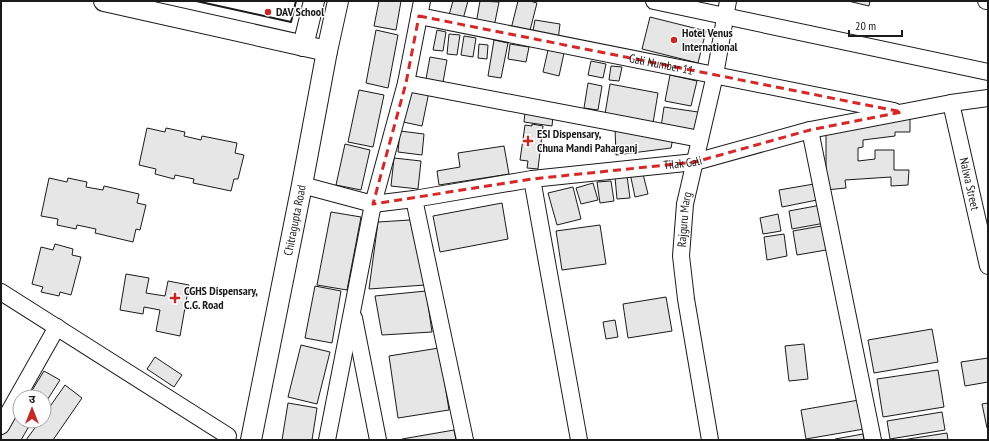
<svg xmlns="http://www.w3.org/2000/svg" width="989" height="441" font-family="'PT Sans Narrow','Noto Sans Devanagari',sans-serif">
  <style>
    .building { fill: #e6e6e6; stroke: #1a1a1a }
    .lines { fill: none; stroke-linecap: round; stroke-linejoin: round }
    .minor-casing { stroke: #1a1a1a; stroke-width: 18 }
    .tertiary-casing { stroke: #1a1a1a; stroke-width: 22 }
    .minor { stroke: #fff; stroke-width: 16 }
    .tertiary { stroke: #fff; stroke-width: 20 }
    .wall { stroke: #1a1a1a; stroke-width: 2 }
    .marked { fill: none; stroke: #d62828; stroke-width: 3; stroke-dasharray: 8 5; stroke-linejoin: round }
    .poi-dot { fill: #c62828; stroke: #fff; stroke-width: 1.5 }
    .labels { text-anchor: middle; stroke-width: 3; stroke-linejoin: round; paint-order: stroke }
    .poi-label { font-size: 12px; font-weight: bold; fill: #1a1a1a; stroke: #fff; text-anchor: start }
    .street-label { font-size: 12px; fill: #1a1a1a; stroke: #fff }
  </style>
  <rect width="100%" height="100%" fill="#fff"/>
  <path class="building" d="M379,1H401L396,30L374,26Z
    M453,1H468L463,19L449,15Z
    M480,1L499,2L494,27L476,24Z
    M518,1H530L537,3L529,34L511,29Z
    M848,1H870L869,6Z
    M650,17L706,31L698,63L642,49Z
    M535,20L560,24L558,40L532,36Z
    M376,30L398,35L388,88L366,83Z
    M437,30L446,32L443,51L433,50Z
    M449,34L460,35L457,55L447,54Z
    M464,36L476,38L473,57L461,55Z
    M494,40L508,43L501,78L488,76Z
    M479,44L488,45L487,59L478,58Z
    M510,44L529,47L526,62L508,59Z
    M548,50L564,53L559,76L543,72Z
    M430,57L447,60L443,82L426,79Z
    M591,61L606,64L603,78L588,75Z
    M611,66L622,67L619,81L609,80Z
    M670,75L697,81L691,106L665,101Z
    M588,83L602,86L598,110L584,108Z
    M610,84L658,93L653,123L605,114Z
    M410,88L429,92L422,126L403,122Z
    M359,90L384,95L373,147L348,142Z
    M664,107L698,112L695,133L661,127Z
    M525,112L553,116L552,126L524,122Z
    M910,117V132H895V136L863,140V147L858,148V161L875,159V150H894V170H909L908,185L891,186V177L845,180L846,188L826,190V129Z
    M532,124L543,126L538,169L527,168L528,161L520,160L525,125L532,126Z
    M147,128L165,132L166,128L185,132L184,136L201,140L202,136L237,143L235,153L244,155L238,179H234L231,191L193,183L194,179L175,175L174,179L155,174L156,169L139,165Z
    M615,128L673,138L671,148L616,155Z
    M400,131L424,134L422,155L398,152Z
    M345,144L370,150L361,190L336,185Z
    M504,146L509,174L439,185L437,171L460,167L458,153Z
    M394,158L421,161L418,189L391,186Z
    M642,170L648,194L635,197L630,173Z
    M627,176L630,198L617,199L615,177Z
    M49,178L67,182L68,178L87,182L86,187L103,190L104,186L139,194L137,203L146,205L140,230L136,229L133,242L95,233L96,229L77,225L76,229L57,225L58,219L41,216Z
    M611,181L614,201L600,203L597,182Z
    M593,183L598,200L581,204L576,188Z
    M814,184L817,200L782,207L779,190Z
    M573,187L581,219L557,225L548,193Z
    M502,203L508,239L440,252L433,216Z
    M821,205L825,223L792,229L789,211Z
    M331,212L361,217L347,290L317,285Z
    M778,214L781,231L763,234L760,218Z
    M410,220L425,285L369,289L378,222Z
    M600,225L606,264L562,270L556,231Z
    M827,225L832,249L797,255L793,231Z
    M784,234L787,256L767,260L764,237Z
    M55,244L73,249L72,255L81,257L71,295L60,292L59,296L41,292L43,287L32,284L41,247L53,250Z
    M126,274L149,278L146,293L165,296L168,281L189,285L180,336L156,331L160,310L144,307L143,314L120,310Z
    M315,286L341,291L332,343L305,338Z
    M426,291L432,332L382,335L375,296Z
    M666,297L672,331L628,338L623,304Z
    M615,320L618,337L606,339L603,322Z
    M932,329L938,362L874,373L868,340Z
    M804,344L808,379L789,381L785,346Z
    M301,345L330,352L317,404L288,397Z
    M439,348L449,410L398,418L389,356Z
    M155,357L182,375L174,387L147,369Z
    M988,358V382L965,386L961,362Z
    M938,370L944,407L883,417L877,379Z
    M44,371L60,380L44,405V397H28Z
    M65,385L82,398L53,440H26L40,421H44V415Z
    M859,400L864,429L806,439L801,410Z
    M288,403L317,408L312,440H282Z
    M988,403V428H987L982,404Z
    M17,410L20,412V421H32L21,440H1V436Z
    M942,412L945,430L890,439L887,421Z
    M454,430L456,440H402V439Z
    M947,433L948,440H902Z
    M863,434L864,440H835V439Z"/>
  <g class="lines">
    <g class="minor-casing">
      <g id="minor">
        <path d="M654,1L988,72"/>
        <path d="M986,1H988"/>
        <path id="s1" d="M419,16L894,111"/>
        <path d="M406,83L700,139"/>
        <path id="s2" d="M951,103L988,266"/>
        <path d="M810,130L873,440"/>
        <path d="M532,179L579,440"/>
        <path id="s3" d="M302,185L373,204L414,199L532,179L695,162L810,130L951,103L988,98"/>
        <path d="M414,199L465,440"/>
        <path d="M1,292L228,436"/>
        <path d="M354,318L378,440"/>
        <path d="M1,426L57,327"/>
        <path d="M327,440L373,204L406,83L422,1"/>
        <path id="s4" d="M710,440L686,299L681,256L685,204L715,75L728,1"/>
      </g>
    </g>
    <g class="tertiary-casing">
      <g id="tertiary">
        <path d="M104,1L327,51"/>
        <path d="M303,46L314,1"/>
        <path id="s5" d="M251,440L302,185L327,51L338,1"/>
      </g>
    </g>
    <use href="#minor" class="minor"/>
    <use href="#tertiary" class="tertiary"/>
    <path class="wall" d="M196,1L291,22L296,1"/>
  </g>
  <path class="marked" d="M419,16L902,112L810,130L695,162L532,179L373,204L406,83Z"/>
  <g class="poi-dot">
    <circle cx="268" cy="12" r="4"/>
    <circle cx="674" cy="40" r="4"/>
    <path d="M526 135h4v4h4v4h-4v4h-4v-4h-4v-4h4z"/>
    <path d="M173 292h4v4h4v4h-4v4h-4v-4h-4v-4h4z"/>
  </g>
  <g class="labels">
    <g class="poi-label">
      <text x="276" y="16">DAV School</text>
      <text x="682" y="37">Hotel Venus<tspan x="682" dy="14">International</tspan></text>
      <text x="537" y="138">ESI Dispensary,<tspan x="537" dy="14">Chuna Mandi Paharganj</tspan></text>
      <text x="184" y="295">CGHS Dispensary,<tspan x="184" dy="14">C.G. Road</tspan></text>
    </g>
    <g class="street-label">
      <text dy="4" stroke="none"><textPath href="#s1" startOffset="247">Gali Number 11</textPath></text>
      <text dy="4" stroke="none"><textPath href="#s3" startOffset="386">Tilak Gali</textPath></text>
      <text dy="4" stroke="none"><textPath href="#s2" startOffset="83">Nalwa Street</textPath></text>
      <text dy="4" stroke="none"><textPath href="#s4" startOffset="223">Rajguru Marg</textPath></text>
      <text dy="4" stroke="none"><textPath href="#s5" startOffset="224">Chitragupta Road</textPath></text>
    </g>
  </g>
  <rect width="989" height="441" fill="none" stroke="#1a1a1a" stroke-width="4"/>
  <g transform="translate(32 409)"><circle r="19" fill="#ffffff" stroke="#a3a3a3"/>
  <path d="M0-3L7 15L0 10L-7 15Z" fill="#c62828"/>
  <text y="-6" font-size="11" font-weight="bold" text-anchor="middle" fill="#1a1a1a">उ</text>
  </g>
  <path d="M849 30v6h53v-6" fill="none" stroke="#1a1a1a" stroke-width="2"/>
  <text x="855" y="30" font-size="12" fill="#1a1a1a" stroke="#ffffff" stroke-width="3" paint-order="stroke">20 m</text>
</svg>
